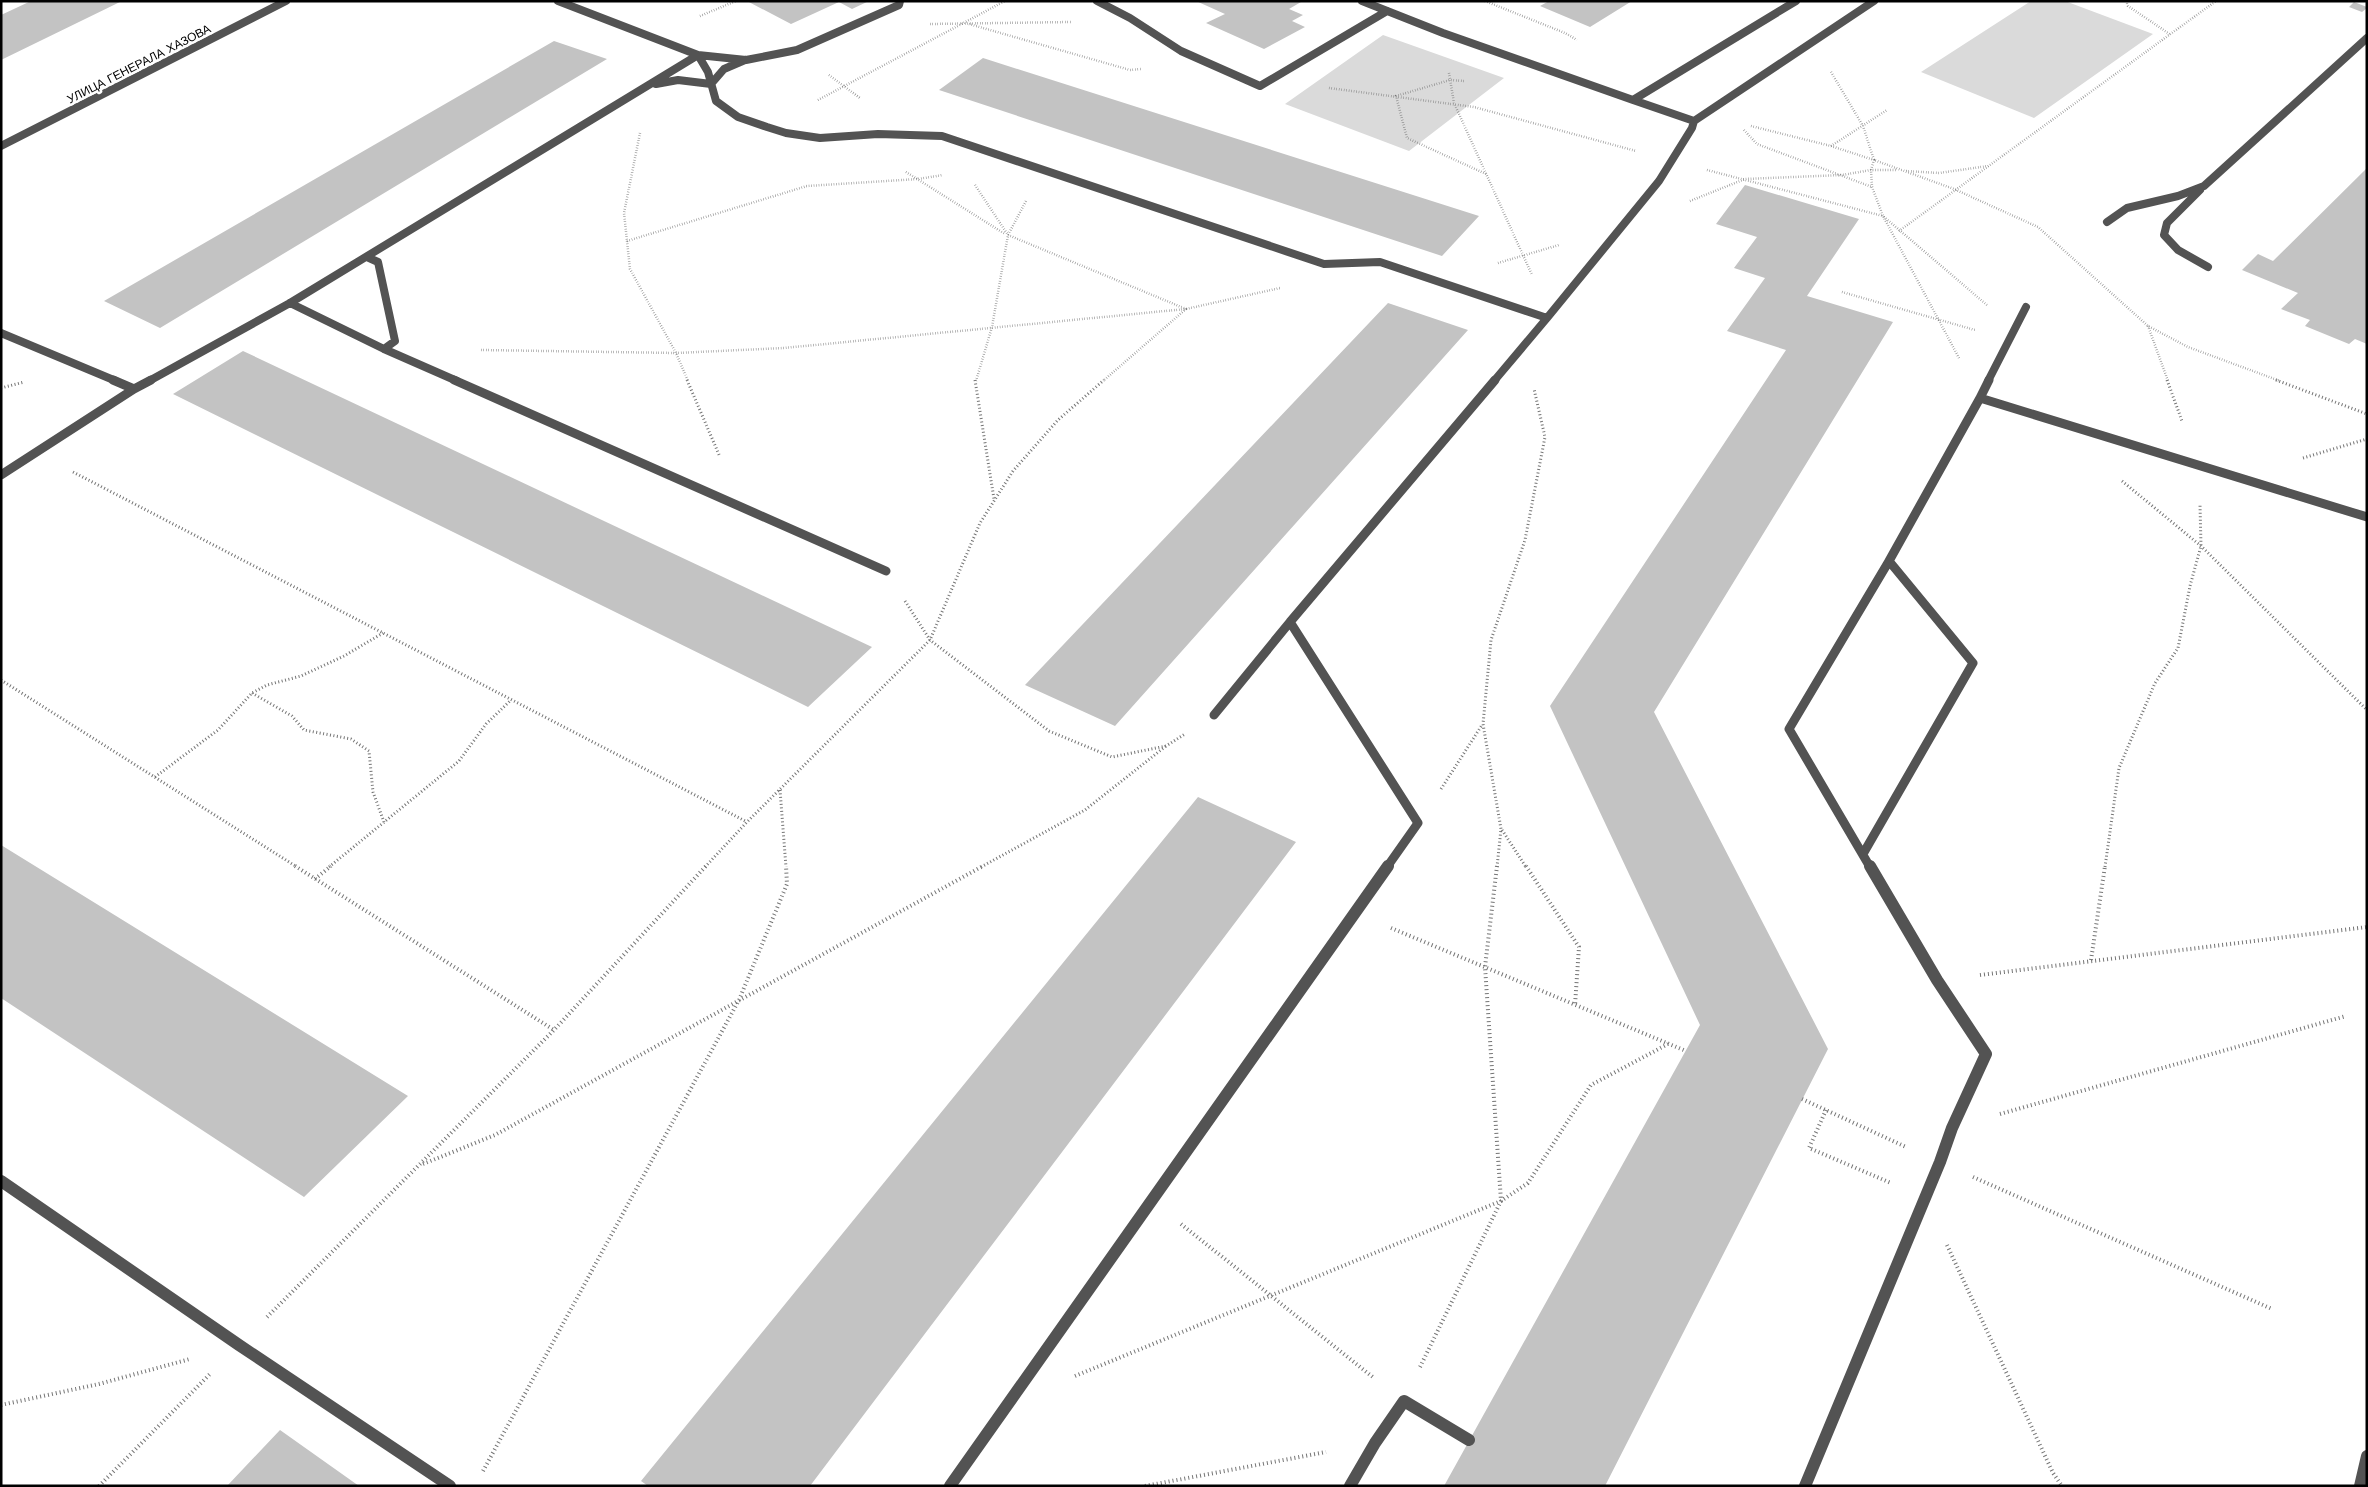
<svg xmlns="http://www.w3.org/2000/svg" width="2368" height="1487" font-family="'Work Sans',sans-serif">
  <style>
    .green { fill: #dadada }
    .building { fill: #c3c3c3 }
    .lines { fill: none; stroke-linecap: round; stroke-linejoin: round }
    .path-far2 { stroke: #757575; stroke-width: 2.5; stroke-dasharray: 0.5 2; stroke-linecap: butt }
    .path-far1 { stroke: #757575; stroke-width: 3; stroke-dasharray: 1 2.5; stroke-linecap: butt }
    .path { stroke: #757575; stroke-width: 4; stroke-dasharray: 1 3; stroke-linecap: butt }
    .service-far2 { stroke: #535353; stroke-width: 8 }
    .service-far1 { stroke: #535353; stroke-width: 9 }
    .service { stroke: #535353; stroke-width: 12 }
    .minor { stroke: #535353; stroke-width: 12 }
    .tertiary { stroke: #535353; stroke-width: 8 }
    .labels { text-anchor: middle; stroke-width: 5; stroke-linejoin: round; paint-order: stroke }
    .far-street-label { font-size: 12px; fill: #000; stroke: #fff }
  </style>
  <rect width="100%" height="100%" fill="#fff"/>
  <path class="green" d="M2031,1H2065L2153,34L2034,118L1921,72Z
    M1383,35L1504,78L1409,151L1285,104Z"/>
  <path class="building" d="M31,1H122L1,60V15Z
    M747,1H869L852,9L839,2L791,24Z
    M1196,1H1299L1301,2L1289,9L1303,15L1292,21L1305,27L1264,49L1206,23L1225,14Z
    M1549,1H1632L1590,27L1540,6Z
    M2354,2L2367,7V8L2362,12L2349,7Z
    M554,41L607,59L160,328L104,301Z
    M983,58L1479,216L1442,256L939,90Z
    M2367,168V344L2355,339L2349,344L2305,326L2310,320L2281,309L2298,293L2242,270L2258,254L2273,261Z
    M1745,185L1859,219L1807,296L1893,322L1654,712L1828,1049L1605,1486H1444L1700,1025L1550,706L1786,350L1727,331L1765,278L1734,268L1757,237L1716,224Z
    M1388,303L1468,330L1115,726L1025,685Z
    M243,351L587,513L872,647L808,707L173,394Z
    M1198,797L1296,842L810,1486H648L641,1481Z
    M1,845L408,1096L304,1197L1,998Z
    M280,1430L359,1486H227Z"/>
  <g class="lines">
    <path class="path-far2" d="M1485,1L1565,33L1577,40
      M2126,1L2128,6L2171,35
      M700,16L736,1
      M930,24L1071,22
      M969,24L1130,70L1141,69
      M1831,72L1863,126L1874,160L1954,189L2038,227L2148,326L2188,347L2280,381
      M1449,73L1454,103L1532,275
      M829,75L860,98
      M1464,81L1450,80L1396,96L1407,138L1486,174
      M1329,88L1474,107L1636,151
      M818,100L1005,1
      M1751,126L1831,146L1874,160L1871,170L1872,187L1883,216L1988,306
      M1744,130L1757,144L1872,187
      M640,133L624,213L630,269L676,353L688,381
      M1831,146L1887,110
      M1707,170L1883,216L1959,358
      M1906,171L1939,173L1988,166
      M906,172L1005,234
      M975,185L1008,235L1186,309L1103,381
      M1690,201L1745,179L1842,175L1871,170H1897
      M1899,231L2216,1
      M627,241L807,186L918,179L943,175
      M1498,263L1559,245
      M1842,292L1975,330
      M2148,326L2168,381
      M481,350L676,353L784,348L1186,309L1280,288
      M976,381L992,327L1008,235L1026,201"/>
    <path class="path-far1" d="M687,380L720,457
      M975,380L994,499
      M2167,380L2182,421
      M2276,380L2367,414
      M1,388L24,382
      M2303,458L2367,439
      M73,472L747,822
      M2122,481L2201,546L2367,710
      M905,601L930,640L1049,731L1112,757L1166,746L1185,734
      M1,680L297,867
      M252,693L292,716L304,730L351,739L369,751L373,792L384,822
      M155,777L218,730L252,693L267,685L301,676L344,656L383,633
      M1441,789L1482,725
      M780,790L786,867
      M1502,830L1526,867
      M329,867L459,761L486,724L511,700
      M705,867L747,822L930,640L980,523L1013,471L1058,420L1104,380
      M981,867L1085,810L1166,746
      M1497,867L1501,829L1483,724L1491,640L1525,540L1545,437L1534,389
      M2105,867L2119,768L2155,683L2178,648L2190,586L2201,546L2200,505"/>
    <path class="path" d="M295,866L554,1030
      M1526,866L1579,947L1575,1005
      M315,879L331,866
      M1391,928L1686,1051
      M2091,960L2105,866
      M1980,975L2367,927
      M1802,1099L1906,1147
      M1826,1110L1809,1148L1891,1183
      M2000,1114L2346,1016
      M423,1164L495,1135L983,866
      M1973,1177L2272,1309
      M1181,1224L1374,1378
      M1947,1245L2053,1473L2062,1486
      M267,1317L554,1030L706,866
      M1420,1367L1501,1201L1485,967L1497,866
      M1075,1376L1501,1201L1528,1183L1591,1085L1668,1044
      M1,1405L99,1384L190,1359
      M483,1471L739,1000L787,884L786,866
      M99,1486L211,1373
      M1145,1486L1326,1452"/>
    <path class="service-far2" d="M558,1L698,55L708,72L716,101L738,117L767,127L786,133L820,138L878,134L942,136L1324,264L1380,262L1547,318L1659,181L1692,128L1694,121L1874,1
      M1097,1L1130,18L1181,51L1260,86L1387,11
      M1362,1L1443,33L1633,100L1796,1
      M656,84L678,80L711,84L724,69L745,60
      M1633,100L1694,121
      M2200,190L2167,223L2164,235L2178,250L2208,267
      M2107,222L2127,208L2178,196L2204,186L2367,38
      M367,257L378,262L395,341L384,349
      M290,303L384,349L457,381
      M1,333L116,381
      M149,381L290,303L698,55L746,60L797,50L899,5L900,1
      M1494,381L1547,318
      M1988,381L2026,307"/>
    <path class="service-far1" d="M113,380L134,389L151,380
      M454,380L886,571
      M1980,398L1989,380
      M1,475L134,389
      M1214,715L1290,622
      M1863,854L1973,663L1889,561
      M1387,867L1418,823L1290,622L1495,380
      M1870,867L1789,729L1889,561L1980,398L2367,517"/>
    <path class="service" d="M1,1181L239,1345L450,1486
      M950,1486L1388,866
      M1350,1486L1375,1443L1404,1401L1469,1440
      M1805,1486L1940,1162L1952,1128L1986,1054L1937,980L1870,866"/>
    <path class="minor" d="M2360,1486L2367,1456"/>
    <path class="tertiary" d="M1,146L286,1"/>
  </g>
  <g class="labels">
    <g class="far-street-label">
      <text transform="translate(139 64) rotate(-27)" y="4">УЛИЦА ГЕНЕРАЛА ХАЗОВА</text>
    </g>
  </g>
  <rect width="2368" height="1487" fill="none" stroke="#000000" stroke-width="5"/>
</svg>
